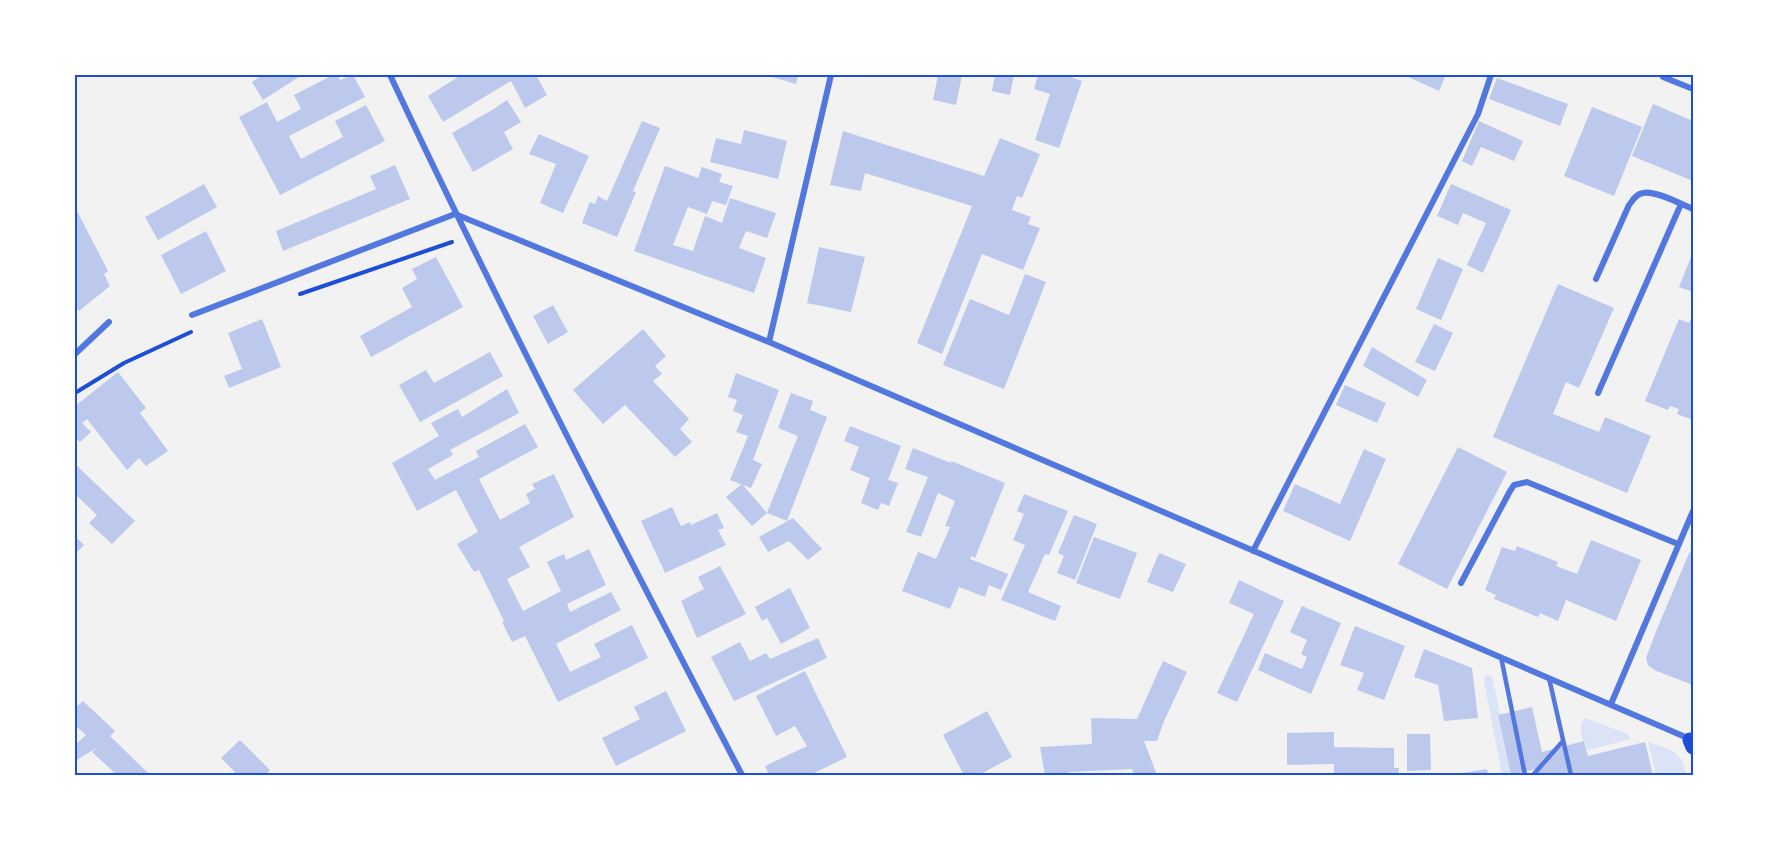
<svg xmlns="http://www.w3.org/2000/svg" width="1768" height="850" font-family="Poppins,sans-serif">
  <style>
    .green { fill: #dbe4f7 }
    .building { fill: #bdc9ec }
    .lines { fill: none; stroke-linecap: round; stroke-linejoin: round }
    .path { stroke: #1d4ed8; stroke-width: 4 }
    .service { stroke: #5277de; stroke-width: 4.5 }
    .minor { stroke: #5277de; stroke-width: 6 }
    .primary { stroke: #1d4ed8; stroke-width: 15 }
    .neatline { fill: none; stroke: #1d4ed8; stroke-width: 2 }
  </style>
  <rect width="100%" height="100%" fill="#f2f2f2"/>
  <path class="green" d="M1490,675L1493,679L1500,715L1498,716L1511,774L1514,775H1502L1484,681L1485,676Z
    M1585,718L1628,734L1630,739L1628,740L1587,750L1585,741H1583C1581,733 1578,724 1585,718Z
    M1648,742C1669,749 1683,751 1686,775H1656Z"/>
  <path class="building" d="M262,75H302L263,100L252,82Z
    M333,75H337L340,80L353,75L365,97L289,136L301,159L343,137L335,121L366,105L385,141L280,195L239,117L267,102L277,122L301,109L294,95Z
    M461,75H536L547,95L525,108L511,81L443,122L428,96Z
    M765,75H798L796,84Z
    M938,75H962L956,105L933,100Z
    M995,75H1014L1010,95L992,91Z
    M1038,75H1065L1082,81L1059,148L1035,140L1050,94L1034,89Z
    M1404,75H1446L1439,91Z
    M1497,78L1568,104L1560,126L1489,99Z
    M507,100L521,122L504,132L513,149L473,172L452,133L492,110Z
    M1653,104L1693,121V181L1632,156Z
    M1592,107L1642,127L1614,196L1564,176Z
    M642,121L660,128L633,191L636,192L617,237L582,223L590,202L595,204L598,196L607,201Z
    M1479,121L1523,141L1514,161L1481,147L1472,166L1462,161Z
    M744,130L787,141L778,179L710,162L716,138L741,144Z
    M843,131L984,176L1000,138L1040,154L1022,198L1017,196L1012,210L1031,217L1028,224L1040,228L1023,270L982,254L942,354L917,343L972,206L865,173L861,191L830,185Z
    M539,134L589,156L563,213L540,203L556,164L529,154Z
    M395,165L410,199L283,251L276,231L376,189L370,176Z
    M665,166L698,178L702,167L722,174L719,182L733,186L726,205L712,201L707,214L688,207L673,245L693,251L705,216L722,223L730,198L776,213L767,238L746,231L739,248L766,258L754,293L634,251Z
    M204,184L217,207L158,240L145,217Z
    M1451,184L1511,210L1483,273L1467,265L1486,223L1463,213L1458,225L1437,216Z
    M75,207L108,271L104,274L110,286L79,311L75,305Z
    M206,231L226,271L181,294L161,255Z
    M819,247L865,257L851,312L807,303Z
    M1693,252V292L1679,287Z
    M436,257L463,307L371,357L360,336L412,307L402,288L417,279L412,269Z
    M1438,258L1463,269L1441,320L1416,309Z
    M1025,274L1046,282L1004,389L943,365L970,299L1009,315Z
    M1558,284L1614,308L1579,388L1566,382L1553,414L1599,432L1605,417L1651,436L1627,493L1493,437Z
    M553,305L568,332L548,344L533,316Z
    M1693,314V420L1677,414L1679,409L1670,406L1668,410L1645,401L1679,319L1689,323Z
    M262,319L281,367L229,388L224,376L242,369L228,333Z
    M1434,324L1453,333L1435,371L1415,362Z
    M643,329L666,356L655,366L662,374L653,381L689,419L680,429L692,442L675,457L625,405L603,424L573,390Z
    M1372,347L1427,380L1418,397L1363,366Z
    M490,352L503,376L420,422L399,385L426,370L434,383Z
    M118,372L146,408L140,413L168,451L146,466L139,458L127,470L87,419L82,423L91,432L80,442L75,437V406Z
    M736,373L779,390L753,460L762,464L751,488L730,480L748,436L736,432L743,415L733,411L737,400L728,397Z
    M1345,385L1386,403L1377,423L1336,405Z
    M507,389L519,413L450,450L453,455L428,469L435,480L479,457L476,451L525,424L538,447L479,479L500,520L530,503L526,494L535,489L532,484L554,474L574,517L519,547L530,567L507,579L523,611L561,591L547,562L564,554L566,560L589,549L606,585L567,604L570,612L611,592L621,610L556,644L570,672L601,657L594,644L632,625L648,658L558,702L525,636L512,642L502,622L504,621L479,570L474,572L457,544L478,532L456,490L417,511L392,463L439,436L431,423L458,409L462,417Z
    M791,393L813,401L810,410L827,417L787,521L767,513L798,436L778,428Z
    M850,426L901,446L888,480L898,483L889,506L881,503L878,510L861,503L870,478L850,470L859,447L844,441Z
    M1458,447L1507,472L1447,589L1398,564Z
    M913,448L951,463V461L1005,483L975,558L971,556L970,559L1008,574L1001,590L989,585L985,597L959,587L950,609L902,591L918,552L936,559L950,527L945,526L955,501L938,493L921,537L906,532L928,477L905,469Z
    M1364,449L1386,459L1350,541L1283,511L1295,484L1340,504Z
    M75,464L135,521L112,544L89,523L97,515L75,494Z
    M742,484L767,513L752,526L726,497Z
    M1024,494L1068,511L1049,555L1045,554L1028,592L1061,606L1055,621L1001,600L1025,545L1013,540L1024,514L1017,511Z
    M672,507L681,526L690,522L691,525L717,513L724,528L718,530L726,545L665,573L641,521Z
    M1074,515L1097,524L1075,580L1057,573L1064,556L1058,553Z
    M793,518L822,549L808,560L789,541L768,552L759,537Z
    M75,536L84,545L75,554Z
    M1094,537L1137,553L1120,599L1076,583Z
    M1591,540L1641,560L1616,621L1566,600L1558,621L1540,613L1538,617L1494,599L1496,595L1485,590L1502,547L1515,551L1517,546L1558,562L1556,566L1577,574Z
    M1690,551L1693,553V685L1654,670L1648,665L1646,658L1657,629Z
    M1159,553L1186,564L1173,592L1147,582Z
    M720,566L746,614L697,638L681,601L704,589L698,577Z
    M1239,580L1284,601L1237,702L1217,693L1254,614L1229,603Z
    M790,588L810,628L781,644L767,618L762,621L755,607Z
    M1302,606L1341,623L1311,694L1258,670L1265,653L1302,669L1307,657L1301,654L1307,640L1290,632Z
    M1355,626L1405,646L1384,700L1357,690L1364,673L1340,665Z
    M818,638L827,658L734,701L711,657L740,642L750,661L766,653L770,659Z
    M1424,649L1472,668L1478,718L1444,721L1438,685L1414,677Z
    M1163,661L1187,672L1164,721L1157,741H1144L1157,775H1134L1132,769L1068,772L1069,775H1045L1040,747L1092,744L1091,718L1137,719Z
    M805,671L847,757L810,775H769L765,766L807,746L795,726L776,736L756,696Z
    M666,691L686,731L616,766L602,738L640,719L634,707Z
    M83,701L115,731L110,736L150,775H117L92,752L98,747L75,761V745L86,735L75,725V708Z
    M1532,707L1542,752L1584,741L1588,756L1645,742L1653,775H1538L1536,769L1511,775L1498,715Z
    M987,711L1012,757L979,775H964L943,735Z
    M1334,732V747L1394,748V768H1399L1398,775H1334V764L1287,765V733Z
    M1407,734H1430L1431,770L1407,771Z
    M240,740L270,770L266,775H232L235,772L221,758Z
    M1487,769L1488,775H1457V774Z"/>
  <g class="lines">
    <path class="path" d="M300,294L452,242
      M75,393L124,363L191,332"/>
    <path class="service" d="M1501,657L1525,775
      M1549,678L1571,775
      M1533,775L1563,741"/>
    <path class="minor" d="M390,75C501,311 621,543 742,775
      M1663,77L1693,89
      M1596,279L1629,205C1633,200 1636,194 1643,193C1655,190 1681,204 1693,209
      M192,315L455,214L769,342L1690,739
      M769,342L831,75
      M75,354L109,322
      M1598,393L1681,204
      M1253,551L1478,114L1491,75
      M1461,583L1510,491L1514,485L1527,482L1678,544
      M1611,704L1693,511"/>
    <path class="primary" d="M1690,740L1693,747"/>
  </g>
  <rect width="1768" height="850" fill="none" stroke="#ffffff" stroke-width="153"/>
  <rect x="76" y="76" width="1616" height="698" class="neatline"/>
</svg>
